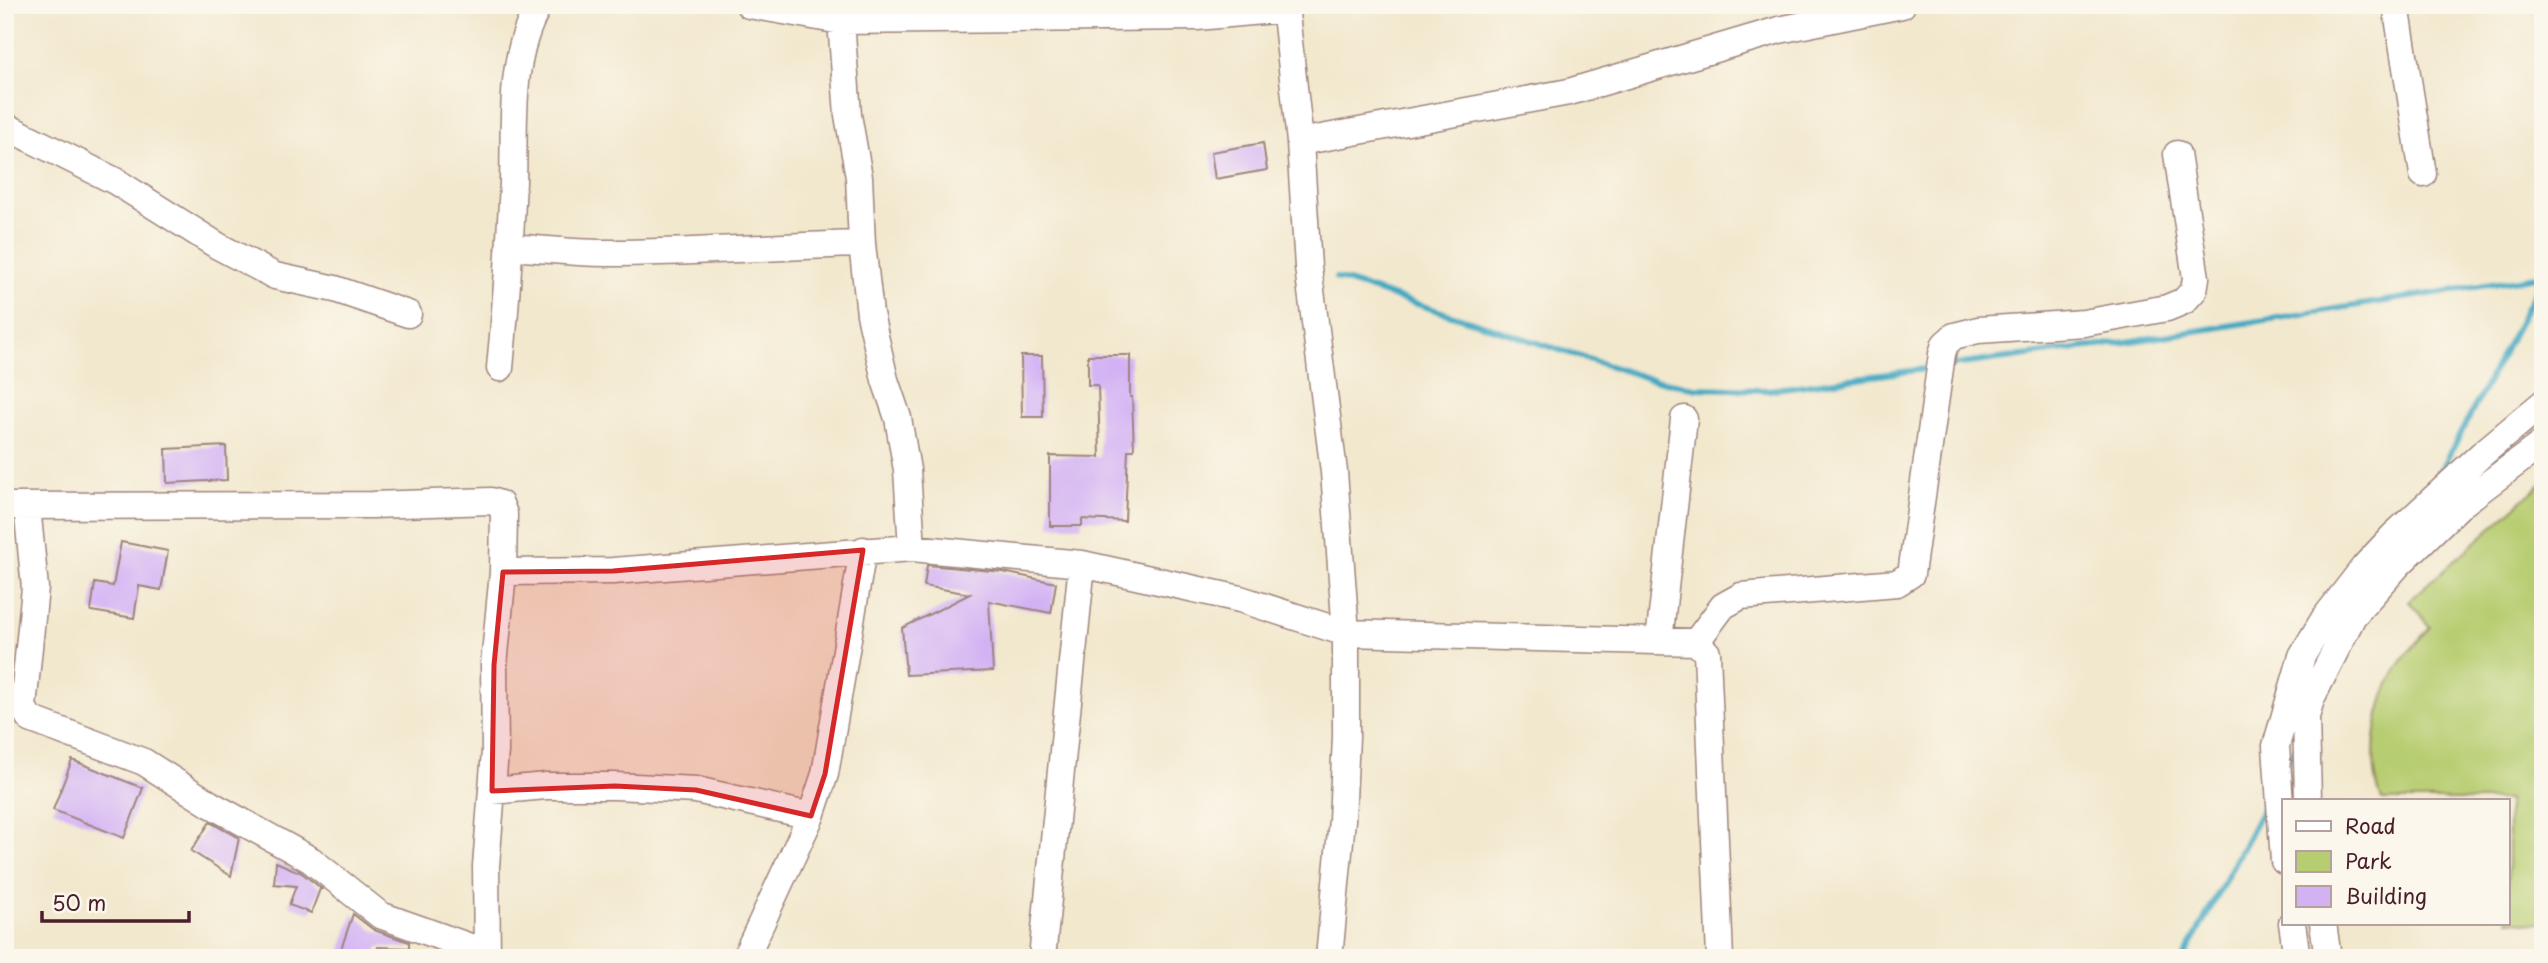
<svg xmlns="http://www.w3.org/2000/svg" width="2548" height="963" font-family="'Playpen Sans',sans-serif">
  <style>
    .green { fill: #b7cd71; stroke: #80764e; stroke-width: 2 }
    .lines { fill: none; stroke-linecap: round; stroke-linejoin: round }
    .stream { stroke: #42a9c2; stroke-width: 6 }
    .building { fill: #d3b2f4 }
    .minor-casing { stroke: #9e847c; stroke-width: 29 }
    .minor { stroke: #fff; stroke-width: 26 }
    .marked { fill: #d62828; fill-opacity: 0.2; stroke: #d62828; stroke-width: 5; stroke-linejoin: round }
  </style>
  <rect width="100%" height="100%" fill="#fbf7ec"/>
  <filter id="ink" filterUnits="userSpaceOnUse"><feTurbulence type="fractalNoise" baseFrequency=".0143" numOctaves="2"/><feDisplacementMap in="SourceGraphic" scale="14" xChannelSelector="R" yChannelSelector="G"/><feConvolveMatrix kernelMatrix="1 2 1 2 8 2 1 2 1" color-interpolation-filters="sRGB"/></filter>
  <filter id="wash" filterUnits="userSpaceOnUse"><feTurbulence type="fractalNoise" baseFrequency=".00686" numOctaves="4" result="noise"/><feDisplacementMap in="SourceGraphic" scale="28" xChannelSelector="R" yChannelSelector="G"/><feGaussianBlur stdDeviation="1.57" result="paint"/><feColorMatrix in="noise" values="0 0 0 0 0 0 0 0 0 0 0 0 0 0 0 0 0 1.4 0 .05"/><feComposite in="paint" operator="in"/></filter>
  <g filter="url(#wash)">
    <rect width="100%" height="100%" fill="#f2e8ce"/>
    <path class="green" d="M2543,482V924L2508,920V800H2382C2368,766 2374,718 2389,684C2398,663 2415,644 2430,627L2409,601Z"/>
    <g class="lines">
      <path class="stream" d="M1336,278L1647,378L1695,388L1768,390L1932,368
        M1946,366L2126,342L2543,276
        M2435,482L2543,277
        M2286,764L2298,743
        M2184,958L2270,795"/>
    </g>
    <g id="blocks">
      <path class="building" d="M1263,143L1267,170L1215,179L1211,152Z
        M1088,355H1130V397H1132L1134,450H1128L1125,521L1082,519V526H1050V456L1100,457L1098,385H1088Z
        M1021,356H1042L1043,417H1022Z
        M226,446L227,480L167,483L166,449Z
        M121,542L168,551L161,590L139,586L134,618L91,611L95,583L113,586Z
        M927,565L1003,572L1056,583L1051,613L989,601L993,671L906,675L902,628L970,594L924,586Z
        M72,760L143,788L124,838L53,810Z
        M210,822L239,838L231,876L191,851Z
        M276,862L302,873L322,889H320L311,913L289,905L296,886L274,884Z
        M353,914L374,930L409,942V948L378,947L375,958H338Z"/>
    </g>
  </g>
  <g filter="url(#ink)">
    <use href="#blocks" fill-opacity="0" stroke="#9e847c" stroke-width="2"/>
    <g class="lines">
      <g class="minor-casing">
        <path id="minor" d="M749,5L841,21L1197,17L1285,9
          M1285,5L1300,142L1308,267L1334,472L1346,633V737L1342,820L1329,958
          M2396,5L2423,174
          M841,21L848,115L859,177L862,244L870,314L885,380L898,418L907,470L912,548
          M5,126L115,181L218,246L275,276L335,289L408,314
          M1300,142L1569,92L1779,30L1902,5
          M509,247C541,249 574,253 606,253C691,253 777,246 862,244
          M500,368C506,306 510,244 513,182C515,122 508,58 539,5
          M5,506L372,505L491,501L500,504L504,514L503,572L494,665L495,751L486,866L487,958
          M27,506L35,588L23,707L30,719L144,762L210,804L311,860L380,915L487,953
          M503,572L613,571L912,548L1082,564L1240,599L1346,633L1696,642L1707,653L1720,958
          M1659,641L1684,419
          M1696,642L1723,606L1741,596L1897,583L1911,574L1942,354L1945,344L1954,336L1978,330L2084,323L2167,308L2184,301L2194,290L2196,278L2177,154
          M492,791L546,786H615L696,790L811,816
          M2308,800L2306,717L2311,699L2353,616L2399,564L2459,506L2543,443
          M2284,861L2276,746L2302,656L2324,619L2365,566L2393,536L2482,454L2543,403
          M2292,923L2297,958
          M2323,923L2328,958
          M745,958L811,816L825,774L863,550
          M1042,958L1082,564"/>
      </g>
      <use href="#minor" class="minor"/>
    </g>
  </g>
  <path class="marked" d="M863,550L825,774L811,816L696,790L615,786L492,791L494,665L503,572L613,571Z"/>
  <rect width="2548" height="963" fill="none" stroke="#fbf7ec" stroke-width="28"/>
  <rect x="2282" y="799" width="228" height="126" fill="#fbf7ec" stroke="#b4a19f" stroke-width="2"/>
  <rect x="2296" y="821" width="35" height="10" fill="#ffffff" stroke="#b4a19f" stroke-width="2"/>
  <text x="2345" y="834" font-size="21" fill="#4a1f2b">Road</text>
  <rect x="2296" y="851" width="35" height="21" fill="#b7cd71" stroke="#b4a19f" stroke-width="2"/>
  <text x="2345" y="869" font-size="21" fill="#4a1f2b">Park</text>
  <rect x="2296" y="886" width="35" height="21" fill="#d3b2f4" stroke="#b4a19f" stroke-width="2"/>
  <text x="2345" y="904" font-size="21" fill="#4a1f2b">Building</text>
  <path d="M42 911v10h147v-10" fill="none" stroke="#4a1f2b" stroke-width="3.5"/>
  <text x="52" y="911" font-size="21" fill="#4a1f2b" stroke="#fbf7ec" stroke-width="5" paint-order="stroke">50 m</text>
</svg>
